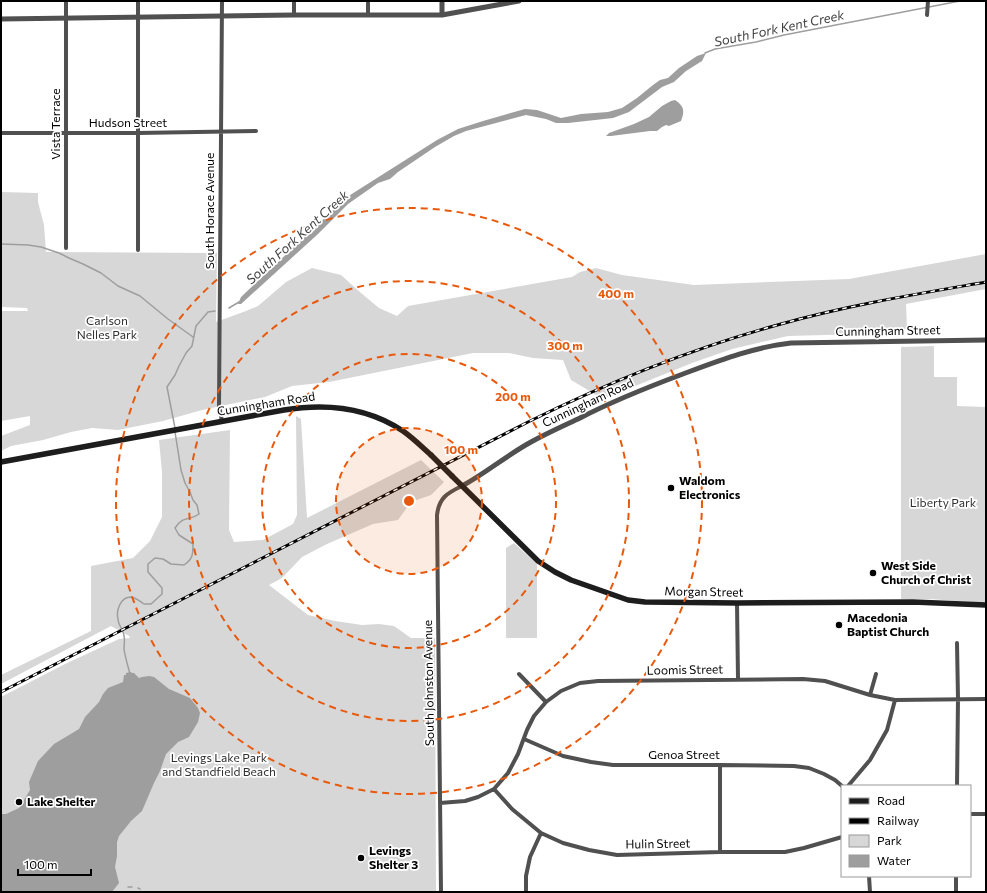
<svg xmlns="http://www.w3.org/2000/svg" width="987" height="893" font-family="Commissioner,sans-serif">
  <style>
    .green { fill: #d7d7d7 }
    .water { fill: #9e9e9e }
    .lines { fill: none; stroke-linecap: round; stroke-linejoin: round }
    .stream { stroke: #9e9e9e; stroke-width: 1.5 }
    .minor { stroke: #505050; stroke-width: 4 }
    .tertiary { stroke: #505050; stroke-width: 5 }
    .secondary { stroke: #1d1d1d; stroke-width: 5.5 }
    .rail-casing { stroke: #000; stroke-width: 3 }
    .rail { stroke: #fff; stroke-width: 1.5; stroke-dasharray: 4.5; stroke-linecap: butt }
    .secondary-bridge { stroke: #1d1d1d; stroke-width: 5.5 }
    .ring { fill: none; stroke: #e8590c; stroke-width: 2; stroke-dasharray: 7 5 }
    .poi-dot { fill: #000; stroke: #fff; stroke-width: 1.5 }
    .labels { text-anchor: middle; stroke-width: 3.5; stroke-linejoin: round; paint-order: stroke }
    .street-label { font-size: 12px; fill: #000; stroke: #fff }
    .park-label { font-size: 12px; fill: #2e2e2e; stroke: #fff }
    .poi-label { font-size: 12px; font-weight: bold; fill: #000; stroke: #fff; text-anchor: start }
    .water-label { font-size: 13px; font-style: italic; fill: #3f3f3f; stroke: #fff }
    .centre { fill: #e8590c; stroke: #fff; stroke-width: 2 }
    .ring-label { font-size: 12px; text-anchor: middle; font-weight: bold; fill: #e8590c; stroke: #fff; stroke-width: 3.5; stroke-linejoin: round; paint-order: stroke }
  </style>
  <rect width="100%" height="100%" fill="#fff"/>
  <path class="green" d="M1,192L38,193V202L44,225L46,252L217,253L216,322L246,311L258,306L286,282L312,268L341,275L361,293L379,308L397,316L408,306L572,277L580,272L596,268L622,275L694,285L849,279L986,254V289L906,304L907,328L898,333L788,336L732,349L692,363L603,399L571,380L563,360L533,358L509,353H473L329,382L292,386L265,397L202,410L163,421L118,430L92,428L71,432L43,440L11,446L1,451V436L30,425V416L1,421V311H28L27,308L1,307Z
    M934,346V377H957V406L986,407V603L929,599H901V347Z
    M296,416L301,419L307,518L421,460L444,482L431,495L411,502L398,520L373,524L327,544L302,557L282,578L269,585L308,615L335,621L362,625L379,624L394,626L411,638H435L436,892H1V697L65,664L119,639L130,638L129,636L111,626L1,684V675L91,631V566L133,558L150,541L162,517V472L159,440L230,430L229,530L234,542L263,540L293,524L297,515Z
    M514,543L537,564V638H506V548Z"/>
  <path class="water" d="M706,53L702,61L686,71L674,82L662,87L629,112L613,118L568,123H556L546,119L526,115L466,131L454,136L435,147L398,172L390,179L378,183L348,204L318,234L241,304H238L241,297L347,197L437,140L458,129L483,121L525,109L537,110L561,118L581,114L608,112L622,108L637,98L653,85L660,80L668,78L679,68L697,56Z
    M675,100C684,106 685,111 681,121L669,126L666,125L662,127L657,131H650L611,136H606L609,133L634,124L649,117L662,106L671,101Z
    M131,672L132,673H134L139,678L142,677L149,676L154,677L169,689L190,698L198,708L200,713L198,722L189,737L178,742L166,754L160,771L154,783L142,811L131,821L119,836L117,842V856L115,867L119,883L112,892H1V814H6L19,808L30,790L29,782L38,761L54,744L79,729L85,717L99,702L103,694L108,688L123,682L124,675H126V673Z"/>
  <g class="lines">
    <path class="stream" d="M705,53L715,49L756,42L784,35L960,1
      M1,244L28,245L41,247L59,253L69,258L83,264L101,273L118,286L140,296L168,319L193,337
      M229,308L239,302
      M175,428L167,387L175,375L179,366L186,353L192,346L196,326L208,312L215,311
      M130,674C128,666 125,657 124,649C124,645 125,640 124,636C124,631 118,625 118,619C116,611 120,597 131,597C136,598 140,601 144,604H151L162,594V588L148,572V564L155,558L163,559L171,564L184,565C193,559 193,554 193,544L179,535L175,528C183,515 190,521 199,514L197,505L193,500L190,492L185,483L181,470L175,432
      M128,887H132
      M138,888L140,889"/>
    <path class="minor" d="M138,1V250
      M368,14V1
      M294,15V1
      M927,15L928,1
      M1,133H138L256,131
      M66,248V1
      M222,421L219,406L222,1
      M737,603L738,679
      M519,674L546,702
      M870,695L876,674
      M524,739L563,756L591,762L613,765H720L794,766L809,768L824,774L835,780L842,786
      M720,765V852
      M848,786L870,760L887,730L895,700
      M957,786L958,699L957,643
      M494,789L512,809L541,833L563,843L589,850L617,855L720,852H785L804,848L842,837
      M440,803L465,801L478,797L494,789L508,773L518,754L527,730L534,716L546,702L561,691L580,683L598,681L803,679L825,681L870,695L895,700L986,699
      M970,814H986
      M869,876L870,892
      M441,892L437,515C439,498 447,493 462,486
      M526,892V876L530,857L541,833
      M956,892V876"/>
    <path class="tertiary" d="M442,1V15
      M1,19L222,16L294,15H442L519,1
      M462,486C486,473 507,455 531,442C547,433 563,426 580,418C613,401 648,387 683,374C718,361 754,347 791,343L986,340"/>
    <path class="secondary" d="M1,462L284,410C326,403 367,407 403,431C413,438 422,447 431,455
      M452,476L538,561L555,572L571,580L628,600L645,602L737,603L913,602L986,605"/>
    <g class="rail-casing">
      <path id="rail" d="M1,692L528,422C609,382 693,348 781,324C849,305 917,294 986,282"/>
    </g>
    <use href="#rail" class="rail"/>
    <path class="secondary-bridge" d="M431,455L452,476"/>
  </g>
  <circle cx="409" cy="501" r="73" fill="#e8590c" fill-opacity=".12"/>
  <g class="ring">
    <circle cx="409" cy="501" r="73"/>
    <circle cx="409" cy="501" r="147"/>
    <circle cx="409" cy="501" r="220"/>
    <circle cx="409" cy="501" r="293"/>
  </g>
  <g class="poi-dot">
    <circle cx="671" cy="488" r="4"/>
    <circle cx="873" cy="573" r="4"/>
    <circle cx="839" cy="625" r="4"/>
    <circle cx="19" cy="802" r="4"/>
    <circle cx="361" cy="858" r="4"/>
  </g>
  <g class="labels">
    <g class="street-label">
      <text x="128" y="127">Hudson Street</text>
      <text transform="translate(56 124) rotate(-90)" y="4">Vista Terrace</text>
      <text transform="translate(210 211) rotate(-90)" y="4">South Horace Avenue</text>
      <text transform="translate(888 331) rotate(-1)" y="4">Cunningham Street</text>
      <text transform="translate(588 403) rotate(-25)" y="4">Cunningham Road</text>
      <text transform="translate(266 404) rotate(-9)" y="4">Cunningham Road</text>
      <text transform="translate(704 592) rotate(1)" y="4">Morgan Street</text>
      <text transform="translate(685 670) rotate(-1)" y="4">Loomis Street</text>
      <text transform="translate(429 683) rotate(-91)" y="4">South Johnston Avenue</text>
      <text x="684" y="759">Genoa Street</text>
      <text transform="translate(658 844) rotate(-1)" y="4">Hulin Street</text>
    </g>
    <g class="park-label">
      <text x="107" y="325">Carlson<tspan x="107" dy="14">Nelles Park</tspan></text>
      <text x="943" y="507">Liberty Park</text>
      <text x="219" y="762">Levings Lake Park<tspan x="219" dy="14">and Standfield Beach</tspan></text>
    </g>
    <g class="poi-label">
      <text x="679" y="485">Waldom<tspan x="679" dy="14">Electronics</tspan></text>
      <text x="881" y="570">West Side<tspan x="881" dy="14">Church of Christ</tspan></text>
      <text x="847" y="622">Macedonia<tspan x="847" dy="14">Baptist Church</tspan></text>
      <text x="27" y="806">Lake Shelter</text>
      <text x="369" y="855">Levings<tspan x="369" dy="14">Shelter 3</tspan></text>
    </g>
    <g class="water-label">
      <text transform="translate(779 28) rotate(-12)" y="5">South Fork Kent Creek</text>
      <text transform="translate(297 237) rotate(-42)" y="5">South Fork Kent Creek</text>
    </g>
  </g>
  <circle cx="409" cy="501" r="6" class="centre"/>
  <g class="ring-label">
    <text x="616" y="298">400 m</text>
    <text x="565" y="350">300 m</text>
    <text x="513" y="401">200 m</text>
    <text x="461" y="454">100 m</text>
  </g>
  <rect width="987" height="893" fill="none" stroke="#000000" stroke-width="4"/>
  <rect x="841" y="785" width="130" height="92" fill="#ffffff" stroke="#999999"/>
  <rect x="849" y="798" width="20" height="6" fill="#1d1d1d" stroke="#999999"/>
  <text x="877" y="805" font-size="12" fill="#000000">Road</text>
  <rect x="849" y="818" width="20" height="6" fill="#000000" stroke="#999999"/>
  <text x="877" y="825" font-size="12" fill="#000000">Railway</text>
  <rect x="849" y="835" width="20" height="12" fill="#d7d7d7" stroke="#999999"/>
  <text x="877" y="845" font-size="12" fill="#000000">Park</text>
  <rect x="849" y="855" width="20" height="12" fill="#9e9e9e" stroke="#999999"/>
  <text x="877" y="865" font-size="12" fill="#000000">Water</text>
  <path d="M18 869v6h73v-6" fill="none" stroke="#000000" stroke-width="2"/>
  <text x="24" y="869" font-size="12" fill="#000000" stroke="#ffffff" stroke-width="3" paint-order="stroke">100 m</text>
</svg>
